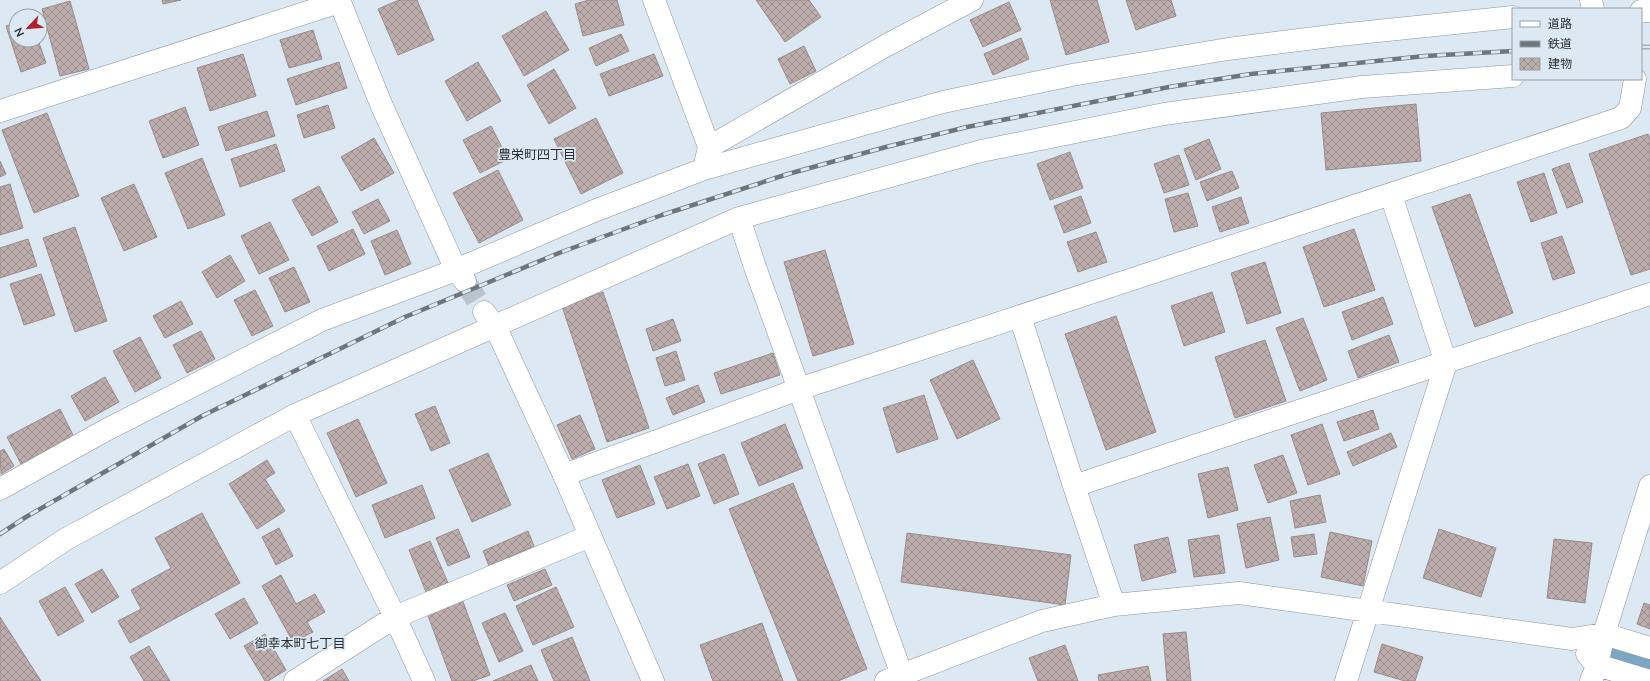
<svg xmlns="http://www.w3.org/2000/svg" width="1650" height="681" font-family="Mulish,'Noto Sans JP',sans-serif">
  <style>
    .lines { fill: none; stroke-linecap: round; stroke-linejoin: round }
    .river { stroke: #7ba6c4; stroke-width: 47 }
    .building { fill: url(#building-cross-hatch); stroke: #9a8b8a }
    .secondary-tunnel { stroke: #b9c4cc; stroke-width: 22; stroke-dasharray: 22 11; stroke-linecap: butt }
    .street-casing { stroke: #8a959d; stroke-width: 23 }
    .secondary-casing { stroke: #8a959d; stroke-width: 23 }
    .street { stroke: #fff; stroke-width: 22 }
    .secondary { stroke: #fff; stroke-width: 22 }
    .rail-casing { stroke: #6e757b; stroke-width: 4.5 }
    .rail { stroke: #dde9f2; stroke-width: 3; stroke-dasharray: 9; stroke-linecap: butt }
    .labels { text-anchor: middle; stroke-width: 3.5; stroke-linejoin: round; paint-order: stroke }
    .neighbourhood-label { font-size: 13px; fill: #2b2f33; stroke: #dde9f2 }
  </style>
  <defs>
    <pattern id="building-cross-hatch" width="8" height="8" patternUnits="userSpaceOnUse"><rect width="8" height="8" fill="#bdadac"/><path d="M0 0l8 8M0 8l8-8" fill="none" stroke="#9a8d8d"/></pattern>
  </defs>
  <rect width="100%" height="100%" fill="#dde9f2"/>
  <g class="lines">
    <path class="river" d="M1628,658L1650,664"/>
  </g>
  <path class="building" d="M162,0H181L163,4Z
    M399,0H417L434,40L398,55L378,9Z
    M589,0H617L624,25L583,36L575,4Z
    M756,0H809L821,17L785,42Z
    M1050,0H1097L1109,42L1066,55Z
    M1126,0H1171L1176,16L1136,30Z
    M70,1L89,69L60,76L42,9Z
    M1009,2L1021,30L983,47L970,20Z
    M546,11L569,50L524,76L502,36Z
    M16,23V40H38L46,63L21,72L6,26Z
    M313,30L322,59L289,68L280,40Z
    M621,34L629,51L596,66L589,48Z
    M1021,38L1029,59L993,75L984,54Z
    M804,46L816,71L790,84L778,59Z
    M243,54L256,96L210,111L197,68Z
    M654,54L663,76L609,96L600,74Z
    M339,62L347,88L296,105L287,79Z
    M478,62L501,101L467,121L445,81Z
    M554,69L576,108L549,124L527,85Z
    M1416,104L1421,161L1326,170L1321,113Z
    M328,105L335,128L304,138L297,115Z
    M185,107L199,145L163,158L149,121Z
    M267,111L275,136L226,151L218,127Z
    M47,113L79,196L34,213L2,130Z
    M596,118L623,173L581,194L554,139Z
    M491,126L508,159L480,173L463,140Z
    M1648,134L1650,140V269L1631,275L1589,154Z
    M374,138L394,173L361,191L341,157Z
    M1209,139L1221,169L1196,180L1184,149Z
    M276,144L285,171L240,187L231,159Z
    M1070,152L1083,188L1050,200L1037,164Z
    M1179,155L1189,185L1164,193L1154,164Z
    M202,158L225,215L188,229L165,173Z
    M0,161L6,174L0,177Z
    M1569,163L1583,202L1567,208L1552,169Z
    M498,170L523,220L479,243L453,193Z
    M1232,171L1239,188L1207,201L1200,182Z
    M1544,173L1557,213L1531,222L1517,182Z
    M10,184L23,228L0,235V187Z
    M134,184L157,237L124,251L101,198Z
    M319,186L338,222L312,236L292,200Z
    M1188,193L1198,226L1174,232L1165,199Z
    M1470,194L1513,313L1475,327L1432,207Z
    M1081,196L1091,223L1064,233L1054,206Z
    M1241,197L1249,223L1220,232L1212,207Z
    M378,199L390,221L364,234L352,212Z
    M270,222L289,260L259,274L241,236Z
    M75,227L107,321L75,332L43,238Z
    M353,229L365,254L329,271L317,246Z
    M1354,229L1375,290L1324,307L1303,247Z
    M397,230L411,264L385,275L371,241Z
    M1096,232L1107,262L1078,272L1067,242Z
    M1562,236L1575,273L1553,280L1541,243Z
    M28,239L37,266L0,278V248Z
    M825,250L854,344L813,356L784,262Z
    M230,255L245,281L217,298L202,272Z
    M1265,262L1281,313L1247,324L1231,273Z
    M294,267L310,302L285,312L269,278Z
    M41,274L55,315L24,325L10,284Z
    M255,290L273,326L252,336L234,300Z
    M603,292L649,428L607,442L562,306Z
    M1212,292L1225,332L1184,346L1171,306Z
    M1383,297L1393,324L1352,340L1342,312Z
    M181,301L193,324L165,338L153,316Z
    M1116,316L1156,432L1106,450L1065,334Z
    M1303,318L1327,380L1300,391L1276,328Z
    M673,319L681,341L653,351L646,329Z
    M201,331L215,359L187,373L173,345Z
    M1389,335L1399,362L1358,378L1348,351Z
    M140,337L161,378L135,392L113,351Z
    M1265,340L1286,401L1235,418L1215,357Z
    M676,351L685,380L665,386L656,358Z
    M773,353L780,375L721,394L714,373Z
    M973,360L1000,419L957,439L930,380Z
    M105,377L119,402L85,421L71,396Z
    M698,385L705,402L673,415L666,398Z
    M924,395L938,439L897,453L883,408Z
    M435,406L450,443L431,451L415,414Z
    M60,409L74,437L21,464L7,437Z
    M1373,410L1379,429L1344,441L1337,422Z
    M580,415L595,449L572,459L557,425Z
    M358,419L387,483L356,497L327,433Z
    M785,424L803,468L759,486L741,443Z
    M1322,424L1340,474L1308,485L1291,435Z
    M1391,433L1397,447L1353,466L1347,452Z
    M4,449L14,466L1,474L0,451Z
    M488,453L511,505L472,522L449,470Z
    M724,454L739,494L714,504L698,464Z
    M1283,455L1297,493L1268,503L1254,465Z
    M267,460L275,473L265,479L285,511L257,529L229,484Z
    M688,464L700,496L667,509L654,477Z
    M640,465L655,504L617,518L602,480Z
    M1228,467L1238,510L1208,518L1198,474Z
    M793,483L867,669L838,681H798L729,509Z
    M422,485L435,518L385,538L372,505Z
    M1320,495L1326,522L1295,528L1290,501Z
    M202,513L240,583L130,643L118,621L141,609L131,590L171,568L155,538Z
    M1270,517L1279,560L1246,568L1237,524Z
    M279,528L293,556L276,565L262,537Z
    M458,529L470,557L448,566L436,538Z
    M1439,529L1496,548L1481,597L1423,578Z
    M528,531L534,546L489,566L483,551Z
    M1330,532L1372,541L1363,586L1321,577Z
    M907,533L1071,555L1065,605L901,582Z
    M1314,534L1317,554L1294,557L1291,537Z
    M1219,535L1225,573L1194,577L1188,540Z
    M1168,537L1176,572L1142,581L1134,545Z
    M1554,539L1592,543L1585,603L1547,598Z
    M430,541L448,583L426,592L409,550Z
    M102,569L119,597L92,613L75,584Z
    M545,569L552,585L514,601L507,585Z
    M281,575L296,604L315,594L325,612L307,622L313,632L293,642L262,586Z
    M65,587L84,621L58,636L39,601Z
    M556,587L574,627L533,645L516,606Z
    M244,598L258,623L230,639L215,614Z
    M462,599L490,675L473,681H452L427,613Z
    M1644,603L1650,605V629L1637,624Z
    M505,613L523,651L499,662L482,623Z
    M0,617L41,681H0Z
    M762,623L783,681H713L700,645Z
    M1186,632L1191,681H1167L1163,634Z
    M265,634L286,670L268,681H265L244,646Z
    M572,637L590,681H554L541,650Z
    M1382,644L1423,657L1415,681H1405L1374,672Z
    M1065,645L1078,681H1038L1029,658Z
    M149,646L170,681H144L130,657Z
    M531,665L538,681H493Z
    M1148,666L1151,681H1099L1098,675Z
    M342,669L349,681H323Z"/>
  <g class="lines">
    <path class="secondary-tunnel" d="M465,281L484,312"/>
    <g class="street-casing">
      <path id="street" d="M654,0L709,147L706,160
        M1591,0L1593,9
        M1641,11H1650
        M0,111L339,2
        M709,147L887,45L972,0
        M739,218L755,267L904,681
        M456,270L594,211L704,169L943,102L1072,75L1228,49L1339,35L1513,17
        M1020,316L1074,486L1114,605
        M495,326L739,218L981,151L1164,114L1362,87L1513,76
        M295,415L395,617L424,681
        M564,475L799,389L1621,118L1630,108L1635,79
        M1074,486L1650,294
        M1587,654L1597,665L1650,681
        M295,681L395,617L590,536
        M886,681L1042,621L1114,605L1239,593L1572,639L1604,634L1650,648
        M1346,681L1446,363L1391,195
        M1591,681L1597,665L1604,634L1650,486"/>
    </g>
    <g class="secondary-casing">
      <path id="secondary" d="M339,0L381,104L456,270L465,281
        M484,312L495,326L564,475L653,681
        M0,489L106,430L322,320L456,270
        M0,583L66,539L295,415L495,326"/>
    </g>
    <use href="#street" class="street"/>
    <use href="#secondary" class="secondary"/>
    <g class="rail-casing">
      <path id="rail" d="M1641,47H1650
        M0,534L26,517L202,416L405,317L559,253L662,215L788,174L886,147L967,127L1169,87L1251,74L1425,56L1513,51"/>
    </g>
    <use href="#rail" class="rail"/>
  </g>
  <g class="labels">
    <g class="neighbourhood-label">
      <text x="537" y="159">豊栄町四丁目</text>
      <text x="300" y="648">御幸本町七丁目</text>
    </g>
  </g>
  <rect x="1512" y="8" width="130" height="72" fill="#dde9f2" stroke="#969fa6"/>
  <rect x="1520" y="21" width="20" height="6" fill="#ffffff" stroke="#969fa6"/>
  <text x="1548" y="28" font-size="12" fill="#2b2f33">道路</text>
  <rect x="1520" y="41" width="20" height="6" fill="#6e757b" stroke="#969fa6"/>
  <text x="1548" y="48" font-size="12" fill="#2b2f33">鉄道</text>
  <rect x="1520" y="58" width="20" height="12" fill="url(#building-cross-hatch)" stroke="#969fa6"/>
  <text x="1548" y="68" font-size="12" fill="#2b2f33">建物</text>
  <g transform="translate(28 28) rotate(244)"><circle r="19" fill="#dde9f2" stroke="#969fa6"/>
  <path d="M0-3L7 15L0 10L-7 15Z" fill="#b11f2d"/>
  <text y="-6" font-size="11" font-weight="bold" text-anchor="middle" fill="#2b2f33">N</text>
  </g>
</svg>
